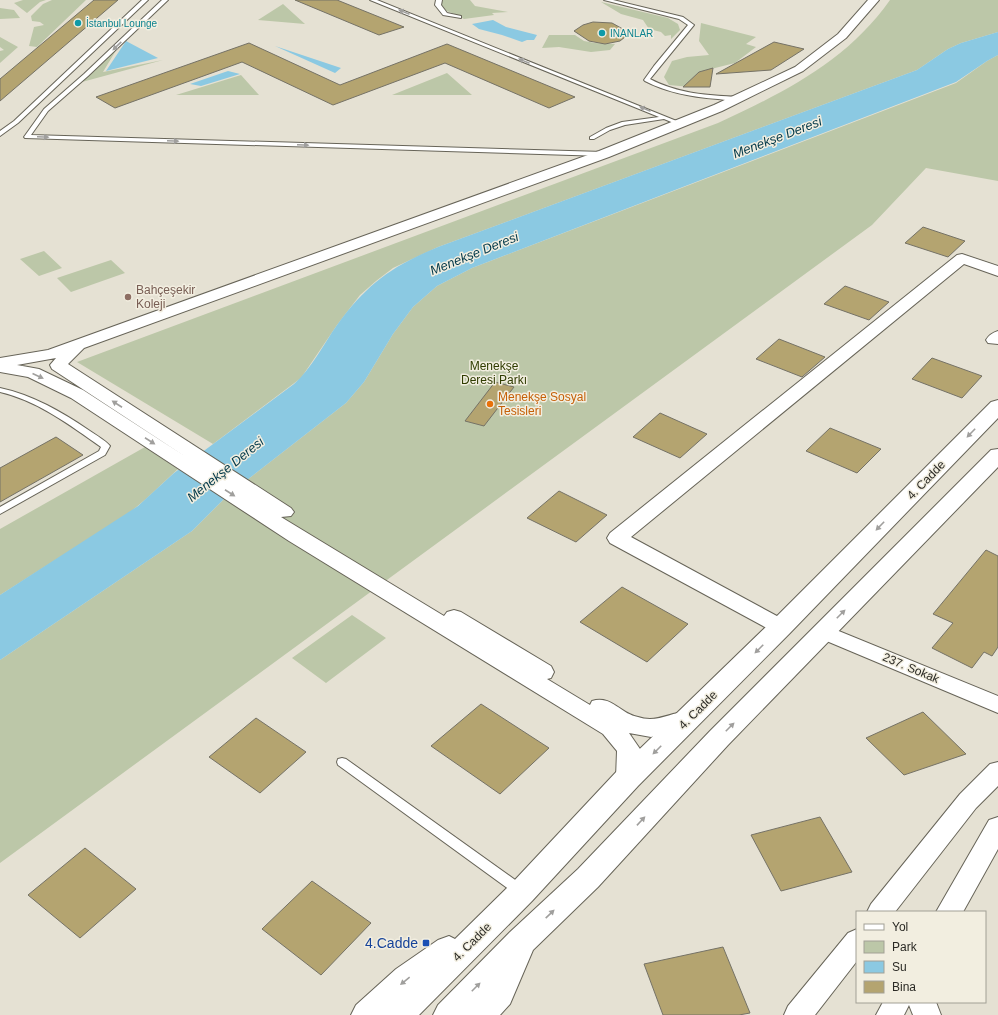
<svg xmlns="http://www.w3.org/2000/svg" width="998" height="1015" font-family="Helvetica,sans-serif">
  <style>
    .green { fill: #bcc7a8 }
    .water { fill: #8bc9e2 }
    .building { fill: #b4a470; stroke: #757266 }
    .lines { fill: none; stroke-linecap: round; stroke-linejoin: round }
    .lane-casing { stroke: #676458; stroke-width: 2 }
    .street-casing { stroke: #676458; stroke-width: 2 }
    .primary-casing { stroke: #676458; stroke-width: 2 }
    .lane { fill: #fff; fill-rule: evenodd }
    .street { fill: #fff; fill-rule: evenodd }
    .primary { fill: #fff; fill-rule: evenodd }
    .oneway { fill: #a09f9d }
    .culture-dot { fill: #0f9aa8; stroke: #f2eee0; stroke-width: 1.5 }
    .education-dot { fill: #8d6e63; stroke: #f2eee0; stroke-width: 1.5 }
    .food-dot { fill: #e8710a; stroke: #f2eee0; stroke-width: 1.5 }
    .transit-dot { fill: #1a4fb4; stroke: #f2eee0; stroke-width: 1.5 }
    .labels { text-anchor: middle; stroke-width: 3; stroke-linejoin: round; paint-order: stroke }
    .far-culture-label { font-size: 10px; fill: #0d838f; stroke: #f2eee0; text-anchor: start }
    .education-label { font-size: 12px; fill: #785e54; stroke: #f2eee0; text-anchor: start }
    .park-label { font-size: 12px; fill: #2f3c00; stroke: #f2eee0 }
    .food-label { font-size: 12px; fill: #c56008; stroke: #f2eee0; text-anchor: start }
    .street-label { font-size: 12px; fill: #2b2a25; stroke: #f2eee0 }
    .water-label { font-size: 13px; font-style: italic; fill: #003849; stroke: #f2eee0 }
    .near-transit-label { font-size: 14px; fill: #164399; stroke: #f2eee0; text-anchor: end }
  </style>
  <rect width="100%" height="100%" fill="#e5e1d3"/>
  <path class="green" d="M23,0H46L40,2L27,13L14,3Z
    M52,0H86L37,47L29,46L34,27L44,25L40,22L32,21L31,16L43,4Z
    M443,0H470L475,6L508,12L492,13L494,15L464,19L455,14L444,10L441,4Z
    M890,0H998V32L961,43L948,49L917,70L438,247L393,268L376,281L360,295L337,325L301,378L213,444L77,362L718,123C785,92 847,61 890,0Z
    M601,2L668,18L678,24L680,30L671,39V35L665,36L661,32L649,29L643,20L621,14Z
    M283,4L305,24L258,20Z
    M0,8L14,10L20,18L0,19Z
    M701,23L756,37L746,44L756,47L735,63L699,72L691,80L690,87L669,85L664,77L672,61L687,57L709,55L699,41Z
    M549,35H575L584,41L595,43L615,44L610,50L591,52L559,47L542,48Z
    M0,37L18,47L0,63V51L4,50L0,47Z
    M118,47L103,72L163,60L82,82Z
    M998,55V181L926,168L872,225L0,863V660L192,531L229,494L346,403L364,382L393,334L413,307L437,286L472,268L956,83L987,61Z
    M447,73L472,95H392Z
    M241,75L259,95H176Z
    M44,251L62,268L39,276L20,259Z
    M111,260L125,273L71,292L57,278Z
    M145,447L178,469L147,498L128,514L0,595V529Z
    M352,615L386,638L326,683L292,658Z"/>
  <path class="water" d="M493,20L506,27L537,35L534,40H527L522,42L502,35L479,29L472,24Z
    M998,32V55L987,61L956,82L472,268L437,286L413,307L393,334L364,382L346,403L229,494L192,531L0,660V595L138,506L174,473L294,384C312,368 323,345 337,325C367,284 392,266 438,247L917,70L948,49L961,43Z
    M126,41L158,58L106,71Z
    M275,46L341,68L335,73Z
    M228,71L240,74L201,86L190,84Z"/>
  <path class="building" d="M94,0H118L0,101V79Z
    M295,0H337L404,27L379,35Z
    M593,22L612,23L630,33L620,41L605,44L589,41L574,31L583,25Z
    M774,42L804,49L771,70L716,74Z
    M249,43L340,85L447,44L575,97L549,108L445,63L333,105L242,62L115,108L96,97Z
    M713,68L710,87H683L699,72Z
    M923,227L965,241L948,257L905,243Z
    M845,286L889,302L869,320L824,304Z
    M779,339L825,357L802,377L756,359Z
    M932,358L982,376L962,398L912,379Z
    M495,382L514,387L484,426L465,421Z
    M660,413L707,434L680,458L633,437Z
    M830,428L881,449L857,473L806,451Z
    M56,437L83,455L0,502V468Z
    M559,491L607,515L576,542L527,518Z
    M986,550L998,556V647L992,656L984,652L972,668L932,648L953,623L933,614Z
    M622,587L688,624L647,662L580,622Z
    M481,704L549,748L500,794L431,746Z
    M923,712L966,754L904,775L866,738Z
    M256,718L306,752L260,793L209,757Z
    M820,817L852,872L781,891L751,835Z
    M85,848L136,889L80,938L28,895Z
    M312,881L371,923L321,975L262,929Z
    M723,947L750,1013L739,1015H663L644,964Z"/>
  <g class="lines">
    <g class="lane-casing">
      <path id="lane" d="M142,0H148L18,123L0,136V131L14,121Z
        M162,0H168L88,76L48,111L31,135L604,152L607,154L604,156L25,138L24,137L44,109L84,74Z
        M370,0H377L684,124L681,126L664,119L625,125L610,130L594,139H590V137L606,128L622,122L659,117Z
        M436,0H442L441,5L447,13L461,16V18L443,15L435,5Z
        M604,0H613L683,17L694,25L650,79C678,94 708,95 738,97L741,99L740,100C733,101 725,100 718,99C692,97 668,93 645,81L644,80L654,66L688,25L679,19Z
        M0,388C33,395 62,412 90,431C97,436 105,440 110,446L105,455L0,514V507L99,451L101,447C70,425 38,401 0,392Z
        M342,758L346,759L525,887L527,891L525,895L521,896L517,895L338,765L337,762L338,759Z"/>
    </g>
    <g class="street-casing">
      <path id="street" d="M868,0H879L846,38L803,71L722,111L609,157L84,348L68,364L291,508L294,512L291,516L281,517L444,616L447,612L454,610L461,612L551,666L554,672L551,678L547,679L590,705L592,701C612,695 620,714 638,717C641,718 646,719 650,719C666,719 680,708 696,713L699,719L696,725L651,737L629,733L640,749V778L636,785L628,787L620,785L616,778L617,751L603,734L289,541L71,398L28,377L0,372V358L48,350L599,151L714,105L795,67L838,34ZM56,358L50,365L52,369L186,457L83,390L39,369L17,365Z
        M962,254L998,266V276L964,264L631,537L788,622L791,627L788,632L781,634L774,632L610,543L607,538L610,533L957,255Z
        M998,331V344L988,343L986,340C989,335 992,333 998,331Z
        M824,625L998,696V713L817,637L813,632L817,627Z
        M998,762V786L976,808L895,912H867L871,904L960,794L990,764Z
        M998,817V849L963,912H936L989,820Z
        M857,929V961L815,1015H784L788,1006L848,933Z
        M883,1002H936L941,1015H913L909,1005L904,1015H876Z"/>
    </g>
    <g class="primary-casing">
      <path id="primary" d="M998,400V418L790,633L638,786L532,901L419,1015H351L356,1005L396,969L438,940L449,936L455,939L512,883L618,770L772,621L991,402Z
        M998,449V467L728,745L598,887L533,950L510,1004L500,1015H433L438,1005L510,932L578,869L710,731L991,450Z"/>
    </g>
    <use href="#lane" class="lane"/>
    <use href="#street" class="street"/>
    <use href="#primary" class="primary"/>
  </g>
  <defs><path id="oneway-solid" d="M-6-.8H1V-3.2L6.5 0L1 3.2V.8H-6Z"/></defs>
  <g class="oneway">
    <use href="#oneway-solid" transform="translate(404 12) rotate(-158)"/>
    <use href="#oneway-solid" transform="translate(117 46) rotate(136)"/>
    <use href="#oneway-solid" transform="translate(524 61) rotate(-158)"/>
    <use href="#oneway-solid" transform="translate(645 109) rotate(-158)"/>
    <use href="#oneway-solid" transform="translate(43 137) rotate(2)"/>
    <use href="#oneway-solid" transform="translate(173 141) rotate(2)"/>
    <use href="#oneway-solid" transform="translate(303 145) rotate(2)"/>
    <use href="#oneway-solid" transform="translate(38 376) rotate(24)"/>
    <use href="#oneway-solid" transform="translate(117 404) rotate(-147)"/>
    <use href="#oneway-solid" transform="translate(971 433) rotate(134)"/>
    <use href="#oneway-solid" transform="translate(150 441) rotate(33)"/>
    <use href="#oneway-solid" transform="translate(230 493) rotate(33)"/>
    <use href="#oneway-solid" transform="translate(880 526) rotate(134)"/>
    <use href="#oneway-solid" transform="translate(841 614) rotate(-45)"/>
    <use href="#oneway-solid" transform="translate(759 649) rotate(135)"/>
    <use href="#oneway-solid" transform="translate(730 727) rotate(-45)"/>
    <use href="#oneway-solid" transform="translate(657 750) rotate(135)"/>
    <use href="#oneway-solid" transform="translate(641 821) rotate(-47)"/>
    <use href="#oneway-solid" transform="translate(550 914) rotate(-44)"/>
    <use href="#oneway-solid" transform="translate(405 981) rotate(141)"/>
    <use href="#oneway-solid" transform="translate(476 987) rotate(-45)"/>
  </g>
  <g class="culture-dot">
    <circle cx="78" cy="23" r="4"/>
    <circle cx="602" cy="33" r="4"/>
  </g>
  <circle class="education-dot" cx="128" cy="297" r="4"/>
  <circle class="food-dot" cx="490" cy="404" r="4"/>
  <rect class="transit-dot" x="422" y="939" width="8" height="8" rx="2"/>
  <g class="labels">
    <g class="far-culture-label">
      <text x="86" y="27">İstanbul Lounge</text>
      <text x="610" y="37">INANLAR</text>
    </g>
    <g class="education-label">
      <text x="136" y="294">Bahçeşekir<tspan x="136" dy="14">Koleji</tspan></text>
    </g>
    <g class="park-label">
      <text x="494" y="370">Menekşe<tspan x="494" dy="14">Deresi Parkı</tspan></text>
    </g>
    <g class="food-label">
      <text x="498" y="401">Menekşe Sosyal<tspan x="498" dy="14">Tesisleri</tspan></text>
    </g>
    <g class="street-label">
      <text transform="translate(926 480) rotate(-46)" y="4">4. Cadde</text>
      <text transform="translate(911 668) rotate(23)" y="4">237. Sokak</text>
      <text transform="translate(698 710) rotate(-45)" y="4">4. Cadde</text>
      <text transform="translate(472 942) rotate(-45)" y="4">4. Cadde</text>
    </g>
    <g class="water-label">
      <text transform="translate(777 137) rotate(-21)" y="5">Menekşe Deresi</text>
      <text transform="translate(474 253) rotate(-22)" y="5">Menekşe Deresi</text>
      <text transform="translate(225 469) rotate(-39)" y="5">Menekşe Deresi</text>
    </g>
    <g class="near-transit-label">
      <text x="418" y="948">4.Cadde</text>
    </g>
  </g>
  <rect x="856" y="911" width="130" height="92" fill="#f2eee0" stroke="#a2a095"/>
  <rect x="864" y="924" width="20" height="6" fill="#ffffff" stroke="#a2a095"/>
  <text x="892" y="931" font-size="12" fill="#2b2a25">Yol</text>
  <rect x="864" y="941" width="20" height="12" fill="#bcc7a8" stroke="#a2a095"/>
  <text x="892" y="951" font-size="12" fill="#2b2a25">Park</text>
  <rect x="864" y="961" width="20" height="12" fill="#8bc9e2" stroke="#a2a095"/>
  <text x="892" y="971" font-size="12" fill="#2b2a25">Su</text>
  <rect x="864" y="981" width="20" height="12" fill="#b4a470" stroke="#a2a095"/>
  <text x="892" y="991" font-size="12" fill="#2b2a25">Bina</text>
</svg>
